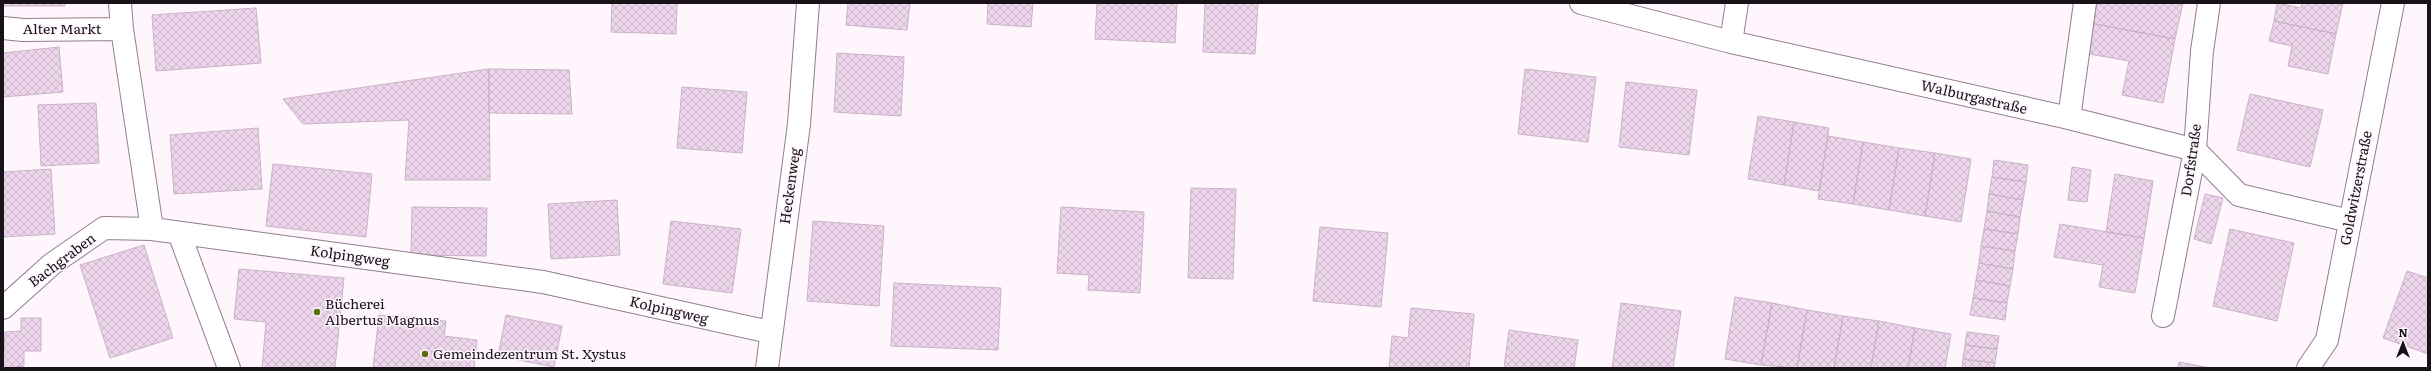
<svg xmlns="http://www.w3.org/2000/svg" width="2431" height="371" font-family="Literata,serif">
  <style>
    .building { fill: url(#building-cross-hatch); stroke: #c9b3c7 }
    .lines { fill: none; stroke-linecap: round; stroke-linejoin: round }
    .minor-casing { stroke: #927d8f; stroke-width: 24 }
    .minor { stroke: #fff; stroke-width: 22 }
    .poi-dot { fill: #5f6b12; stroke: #fef5fd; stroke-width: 1.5 }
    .labels { text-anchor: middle; stroke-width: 3; stroke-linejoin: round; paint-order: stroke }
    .street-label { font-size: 14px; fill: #1a1219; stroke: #fef5fd }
    .poi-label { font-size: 14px; fill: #1a1219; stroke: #fef5fd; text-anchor: start }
  </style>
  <defs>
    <pattern id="building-cross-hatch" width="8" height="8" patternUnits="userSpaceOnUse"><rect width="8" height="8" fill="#edd6eb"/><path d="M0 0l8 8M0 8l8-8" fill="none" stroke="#cbb7c9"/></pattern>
  </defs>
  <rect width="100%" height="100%" fill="#fef5fd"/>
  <path class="building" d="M3,3H65V6H3Z
    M612,3H677L676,34L611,32Z
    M848,3H910L907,30L846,25Z
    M988,3H1033L1031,27L987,24Z
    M1097,3H1177L1175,43L1095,39Z
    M1205,3H1258L1255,54L1203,52Z
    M2094,3H2183L2175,39L2090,23Z
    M2277,3L2301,8L2302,3H2343L2336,34L2274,21Z
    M256,8L261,63L156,71L152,15Z
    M2274,21L2336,34L2328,74L2288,66L2292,46L2269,41Z
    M2090,23L2175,39L2163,103L2122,95L2129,61L2084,53Z
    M59,47L63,92L3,97V53Z
    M837,53L904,57L901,116L834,112Z
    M489,69L569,70L572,114L489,113Z
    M489,69L490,180H405L409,120L303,124L283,99Z
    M1525,69L1596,77L1588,142L1518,134Z
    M1626,82L1697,90L1689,155L1619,147Z
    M682,87L747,92L742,153L677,148Z
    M2250,94L2323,110L2310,167L2237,150Z
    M96,103L99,163L41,166L38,105Z
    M1758,116L1794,122L1784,185L1748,179Z
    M1794,122L1829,128L1819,191L1784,185Z
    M258,128L262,189L174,194L170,135Z
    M1828,136L1863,142L1853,204L1818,199Z
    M1863,142L1899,148L1889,210L1853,204Z
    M1899,148L1935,153L1925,216L1889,210Z
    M1935,153L1971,159L1961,222L1925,216Z
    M1994,160L2028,165L2026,182L1992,177Z
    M273,164L372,174L366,237L266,226Z
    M2072,167L2091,170L2087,202L2068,200Z
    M51,169L55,234L3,237V172Z
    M2115,174L2153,181L2144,238L2106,232Z
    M1992,177L2026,182L2023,200L1989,194Z
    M1191,188L1236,189L1233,279L1188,278Z
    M1989,194L2023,200L2020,217L1987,211Z
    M2205,194L2223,198L2211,244L2194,239Z
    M617,200L620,255L551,259L548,204Z
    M412,207L487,208L486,256L411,255Z
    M1061,207L1144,212L1140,293L1088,290L1089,275L1057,273Z
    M1987,211L2020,217L2018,234L1984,229Z
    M671,221L741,229L732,293L663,284Z
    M813,221L884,226L879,306L807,301Z
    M2060,224L2144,238L2135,293L2099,287L2103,265L2054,257Z
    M1320,227L1388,233L1381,307L1313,301Z
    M1984,229L2018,234L2015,251L1981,246Z
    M2230,229L2294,243L2277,321L2213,306Z
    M144,245L173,338L110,358L80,265Z
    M1981,246L2015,251L2013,269L1979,263Z
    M1979,263L2013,269L2010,286L1976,280Z
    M239,269L344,278L335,368H262L266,322L234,319Z
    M2407,271L2428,278V354L2383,338Z
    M1976,280L2010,286L2007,303L1973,298Z
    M894,283L1001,288L998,350L891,346Z
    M1735,297L1772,303L1761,365L1725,359Z
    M1973,298L2007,303L2005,320L1970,315Z
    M1621,303L1681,311L1673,368H1612Z
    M1772,303L1807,310L1797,368L1761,365Z
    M1411,308L1474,314L1469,368H1389L1392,336L1408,338Z
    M1807,310L1843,316L1834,368H1797Z
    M379,315L446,321L444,336L477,340L474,368H373Z
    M506,315L562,326L554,367L498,356Z
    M1843,316L1879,321L1871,368H1834Z
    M21,318H41V351H24V366L3,368L5,332L21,331Z
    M1879,321L1915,328L1908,368H1871Z
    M1915,328L1951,334L1945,368H1908Z
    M1509,330L1578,340L1574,368H1504Z
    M1967,332L1999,336L1997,349L1965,345Z
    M1965,345L1997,349L1995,363L1963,359Z
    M1963,359L1995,363L1994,368H1962Z
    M2179,362L2210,368H2178Z"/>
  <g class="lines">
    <g class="minor-casing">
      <path id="minor" d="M120,3L122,29L152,229
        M1581,3L1731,42L2069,118L2195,150L2239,195L2350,221
        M3,28L23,30L122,29
        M1731,42L1737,3
        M2069,118L2085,3
        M179,233L229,368
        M3,308L52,264L104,228L152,229L543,282L770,332
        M2163,316L2195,150L2202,51L2209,3
        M767,368L799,124L808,3
        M2308,368L2327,340L2393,3"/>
    </g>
    <use href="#minor" class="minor"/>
  </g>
  <g class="poi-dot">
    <circle cx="317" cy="312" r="4"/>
    <circle cx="425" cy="354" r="4"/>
  </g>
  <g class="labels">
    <g class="street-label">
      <text x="62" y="34">Alter Markt</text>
      <text transform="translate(1974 97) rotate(13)" y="5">Walburgastraße</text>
      <text transform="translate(2191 160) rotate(-82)" y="5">Dorfstraße</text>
      <text transform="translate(790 186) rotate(-82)" y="5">Heckenweg</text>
      <text transform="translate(2356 188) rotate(-79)" y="5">Goldwitzerstraße</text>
      <text transform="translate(350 256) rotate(8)" y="5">Kolpingweg</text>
      <text transform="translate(62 260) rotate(-37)" y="5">Bachgraben</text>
      <text transform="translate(669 310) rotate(13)" y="5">Kolpingweg</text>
    </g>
    <g class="poi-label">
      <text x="325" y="309">Bücherei<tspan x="325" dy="16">Albertus Magnus</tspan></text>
      <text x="433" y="359">Gemeindezentrum St. Xystus</text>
    </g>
  </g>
  <rect width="2431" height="371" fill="none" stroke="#1a1219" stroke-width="8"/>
  <g transform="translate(2403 343)" stroke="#fef5fd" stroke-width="3" paint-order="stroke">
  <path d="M0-3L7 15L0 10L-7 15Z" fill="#1a1219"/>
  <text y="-6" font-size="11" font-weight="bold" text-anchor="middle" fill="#1a1219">N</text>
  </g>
</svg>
